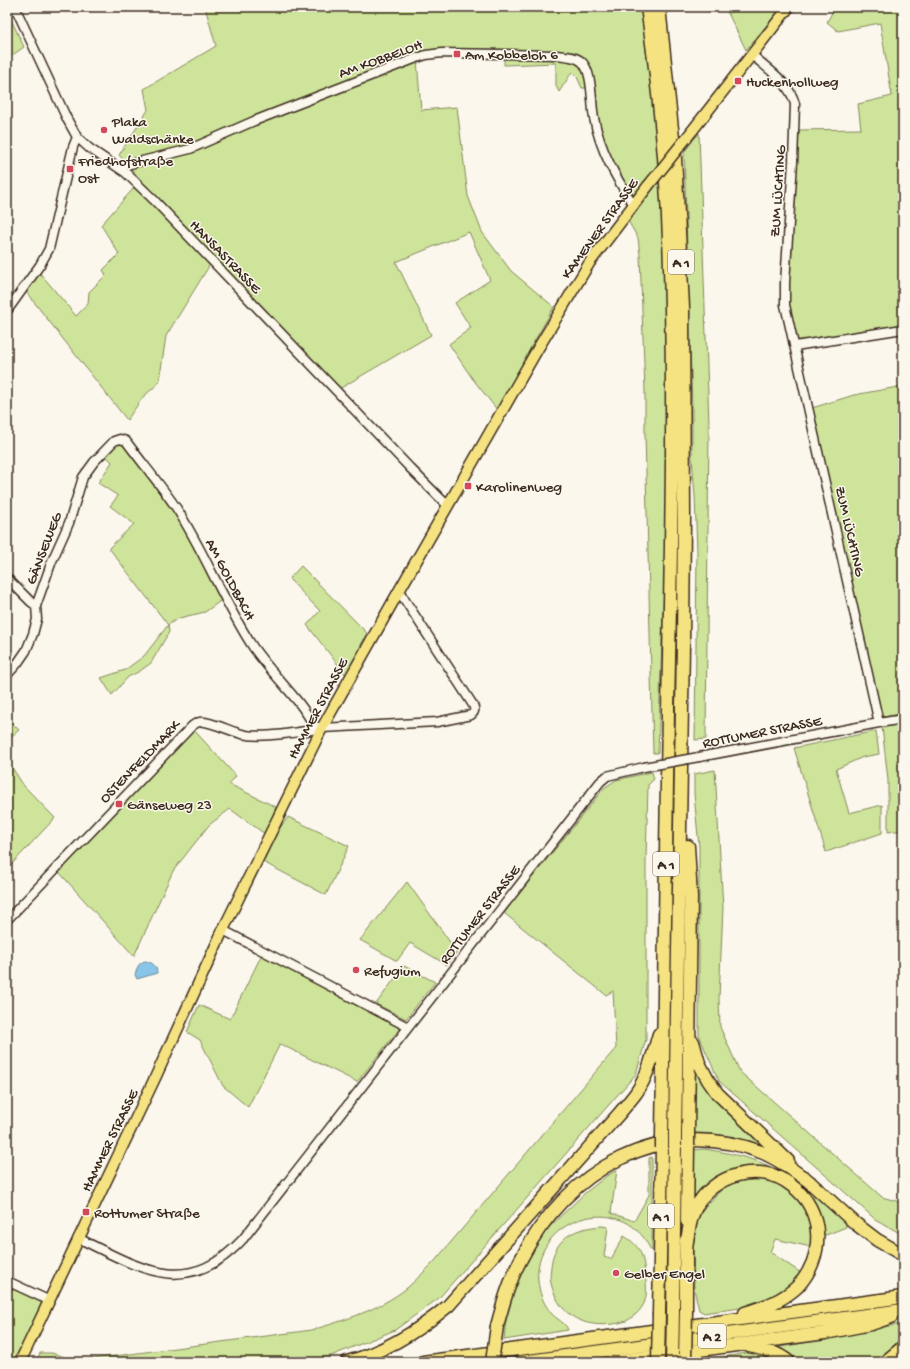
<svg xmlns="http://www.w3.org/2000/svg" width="910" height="1369" font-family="'Gochi Hand',sans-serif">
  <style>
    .green { fill: #cee49a; stroke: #84875c }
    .water { fill: #89c5e9; stroke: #6a8798 }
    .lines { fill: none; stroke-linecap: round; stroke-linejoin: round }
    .minor-casing { stroke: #3b2a1e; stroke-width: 11 }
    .major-casing { stroke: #3b2a1e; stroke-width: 13 }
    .highway-casing { stroke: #3b2a1e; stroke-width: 15 }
    .minor { stroke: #fbf7ec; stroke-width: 8 }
    .major { stroke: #f5e382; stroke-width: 10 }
    .highway { stroke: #f5e382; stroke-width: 12 }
    .minor-bridge-casing { stroke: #3b2a1e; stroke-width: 11; stroke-linecap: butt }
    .major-bridge-casing { stroke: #3b2a1e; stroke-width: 13; stroke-linecap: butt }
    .highway-bridge-casing { stroke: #3b2a1e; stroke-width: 15; stroke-linecap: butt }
    .minor-bridge { stroke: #fbf7ec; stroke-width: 8 }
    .major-bridge { stroke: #f5e382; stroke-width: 10 }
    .highway-bridge { stroke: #f5e382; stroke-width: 12 }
    .poi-dot { fill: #d1495b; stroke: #fbf7ec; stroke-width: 1.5 }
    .labels { text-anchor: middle; stroke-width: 3; stroke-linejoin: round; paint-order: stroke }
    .shield { fill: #fbf7ec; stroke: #75685c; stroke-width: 1 }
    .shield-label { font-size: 14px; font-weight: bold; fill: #3b2a1e }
    .poi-label { font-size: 15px; fill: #3b2a1e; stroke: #fbf7ec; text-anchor: start }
    .street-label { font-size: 15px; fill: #3b2a1e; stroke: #fbf7ec }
  </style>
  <rect width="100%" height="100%" fill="#fbf7ec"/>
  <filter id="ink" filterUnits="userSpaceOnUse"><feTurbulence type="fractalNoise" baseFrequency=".025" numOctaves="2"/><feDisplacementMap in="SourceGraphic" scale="8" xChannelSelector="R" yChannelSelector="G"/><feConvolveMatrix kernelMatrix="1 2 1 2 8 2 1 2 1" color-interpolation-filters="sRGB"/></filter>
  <g filter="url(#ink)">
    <path class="green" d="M205,7H643L661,160L668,340L666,524L658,753H653L645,433V391L640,255L638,238L628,221L638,210L601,140L591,71L579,54L554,51L472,49L434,51L417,60L421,110L457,107L468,196L482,232L511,271L554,307L531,347L498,411L472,378L449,344L471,328L455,303L490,280L469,232L396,262L431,335L339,389L214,258L166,336L159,383L143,397L127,420L26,292L40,273L76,316L88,304L89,292L106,275L103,270L119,254L101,225L141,180L119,155L148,110L144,89L216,46Z
      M725,7H782L746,50Z
      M835,7H900L903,24V324L798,342L790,316L787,291L794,219L799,130L861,129L858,104L892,96L880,23L838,31L827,22Z
      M7,11L24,47L7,59Z
      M504,56L564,58L579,63L585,73L587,88H582L577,77L572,72L559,92L556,86V63L504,65Z
      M699,133L709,424L706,739L695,740L697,551L695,496L692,458V408L684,152Z
      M903,386V714L881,717L812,408L854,395Z
      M117,443H123L183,523L223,599L205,612L179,618L168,625L169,632L151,663L140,671L128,677L112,695L101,678L125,670L144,656L168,625L109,548L134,524L110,506L118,496L98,483L112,462L105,455Z
      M301,566L367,633L346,675L307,625L320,611L289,579Z
      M7,718L19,730L7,740Z
      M903,724V830L888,832V780L882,727Z
      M193,729L236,776L229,784L276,807L265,834L230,809L209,825L173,871L134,956L59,872Z
      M876,731L879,754L863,757L836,769L849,813L882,805V833L826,852L794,748Z
      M7,760L24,786L55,818L9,867L7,865Z
      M715,770L723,908L719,998L720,1027L740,1072L882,1197L896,1201L903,1205V1235L875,1219L719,1081L699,1036V847L694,794V774Z
      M652,772L654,779L648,785L646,859V1039L636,1074L439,1298L395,1330L331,1356L288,1362H36L40,1353H52L77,1361L312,1330C345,1320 379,1310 407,1288C416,1280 425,1271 434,1262L616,1048L613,991L606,995L504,913L604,788L616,780Z
      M288,817L349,846L326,895L263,862L272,839Z
      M407,882L457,952L447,965L410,943L397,961L360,940Z
      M262,954L400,1028L357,1082L280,1044L248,1107L223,1086L200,1040L187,1032L199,1005L230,1019Z
      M404,966L435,982L406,1019L376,1004Z
      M692,1058L770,1150C741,1138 723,1133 692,1133Z
      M704,1149C740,1154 766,1162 797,1180C812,1189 832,1211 846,1223V1227L826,1235L823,1234L805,1193L740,1169C716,1174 708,1188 692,1205L693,1150Z
      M652,1157V1251C650,1249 648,1245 646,1241C640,1232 632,1224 621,1220C581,1205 534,1236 538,1280C539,1292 543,1303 551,1313C556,1319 566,1323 568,1330L504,1340L506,1321L514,1290L523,1269L544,1232L585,1193L608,1175L617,1170L611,1213L634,1221L649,1195V1158Z
      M759,1178C785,1183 805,1198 811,1225C813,1232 811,1240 811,1247L775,1239L770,1252L801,1273C793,1286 766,1301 751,1305C737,1310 720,1310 704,1313L699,1310L694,1289L693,1246L698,1219L704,1208L724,1187L739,1180Z
      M602,1226L608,1227L604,1257L611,1259L624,1236C630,1240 635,1243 639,1250C643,1256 644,1265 645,1273C647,1290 649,1303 635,1315C631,1318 628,1321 623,1322C596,1329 568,1323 556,1297C551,1287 549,1278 551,1267C552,1257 555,1248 563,1240C572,1230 589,1227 602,1226Z
      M7,1278L46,1298L13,1362H7Z
      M903,1323V1336L877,1362H798L778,1349L780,1347L838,1337Z
      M752,1352L764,1354L780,1362H694Z"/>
    <path class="water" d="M145,961C152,962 157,966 157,973L137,979L135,975C137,968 138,963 145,961Z"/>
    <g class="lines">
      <g class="minor-casing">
        <path id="minor" d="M15,7L67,119L77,137L89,148L126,173L154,200L410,468L448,506
          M752,55C768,69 790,83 795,104L793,162L785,283V305L879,723
          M118,167L190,149L254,121L414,59L426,55L442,53L556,55C564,56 576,56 582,62C593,72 591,104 594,118C600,150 616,178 633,204
          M7,311L40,265L49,249L73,147L77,137
          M795,346L903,329
          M7,578L31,602L36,606
          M7,675L17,664L26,651L33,634L37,619L36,606L52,561L69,523L83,477L94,462L114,441L120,439L126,441C142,463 161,485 177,509C205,553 224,603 253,647C272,675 298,696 314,726L322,728
          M699,757L879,723L903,719
          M7,920L192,726C195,724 197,722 200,722C208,720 232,732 242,734C259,739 303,732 322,728L437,722L471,715C475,712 475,709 473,705L399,591
          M223,930L408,1027
          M78,1238C139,1268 187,1300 243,1239L600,782L607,776L644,767
          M7,1281L50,1301"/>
      </g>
      <g class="major-casing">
        <path id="major" d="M692,131L789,7
          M20,1362L155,1078L223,930L322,728L399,591L537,350L590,262L648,186"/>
      </g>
      <g class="highway-casing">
        <path id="highway" d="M647,7C658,84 666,161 669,239C675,396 671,553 668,710C665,852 663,994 662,1136
          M659,7L675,157L683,307L684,518L683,645L675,1134
          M693,1042L699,1063L708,1080L717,1093L788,1161
          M688,1133L691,897L688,846
          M804,1177L856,1224L877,1240L903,1255
          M687,1221L688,1145
          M686,1248C688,1235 689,1221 695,1209C712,1174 760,1161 791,1185C825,1210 825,1258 797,1287C782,1301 764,1307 745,1313
          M686,1311V1240
          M673,1312L675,1146
          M659,1314L662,1148
          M497,1326C503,1304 509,1282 520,1261C566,1170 660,1115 761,1152C779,1159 794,1171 810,1182
          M749,1346C764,1349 777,1352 789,1362
          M347,1362C385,1352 418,1331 448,1306L618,1115C624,1108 630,1101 636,1093C648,1076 653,1054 659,1034
          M423,1362L903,1297
          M521,1362L903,1310
          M611,1362L825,1333L871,1324L891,1317
          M885,1362L903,1347"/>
      </g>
      <use href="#minor" class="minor"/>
      <use href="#major" class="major"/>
      <use href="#highway" class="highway"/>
      <g class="minor-bridge-casing">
        <path id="minor-bridge" d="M644,767L699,757"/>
      </g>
      <g class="major-bridge-casing">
        <path id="major-bridge" d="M648,186L692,131"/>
      </g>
      <g class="highway-bridge-casing">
        <path id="highway-bridge" d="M688,1145V1133
          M675,1146V1134
          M662,1148V1136
          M685,1360L686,1311
          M492,1362L497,1326
          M658,1362L659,1314
          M672,1362L673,1312"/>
      </g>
      <use href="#minor-bridge" class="minor-bridge"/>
      <use href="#major-bridge" class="major-bridge"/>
      <use href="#highway-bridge" class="highway-bridge"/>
    </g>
  </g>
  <g class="poi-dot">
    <rect x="453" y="50" width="8" height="8" rx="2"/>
    <rect x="734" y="77" width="8" height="8" rx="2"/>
    <circle cx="104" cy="130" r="4"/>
    <rect x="66" y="165" width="8" height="8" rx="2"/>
    <rect x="464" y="482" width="8" height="8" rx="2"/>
    <rect x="115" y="800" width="8" height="8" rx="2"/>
    <circle cx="356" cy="970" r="4"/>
    <rect x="82" y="1208" width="8" height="8" rx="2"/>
    <circle cx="616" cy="1273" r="4"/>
  </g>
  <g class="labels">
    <g class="shield">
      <rect x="668" y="250" width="26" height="24" rx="3"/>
      <rect x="653" y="852" width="26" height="24" rx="3"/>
      <rect x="648" y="1204" width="26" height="24" rx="3"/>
      <rect x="698" y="1324" width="28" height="24" rx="3"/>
    </g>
    <g class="shield-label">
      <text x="681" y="267">A 1</text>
      <text x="666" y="869">A 1</text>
      <text x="661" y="1221">A 1</text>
      <text x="712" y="1341">A 2</text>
    </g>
    <g class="poi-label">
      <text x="465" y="59">Am Kobbeloh 6</text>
      <text x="746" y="86">Huckenhollweg</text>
      <text x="112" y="126">Plaka<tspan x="112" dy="17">Waldschänke</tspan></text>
      <text x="78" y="165">Friedhofstraße<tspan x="78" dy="17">Ost</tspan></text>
      <text x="476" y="491">Karolinenweg</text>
      <text x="127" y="809">Gänseweg 23</text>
      <text x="364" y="975">Refugium</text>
      <text x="94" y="1217">Rottumer Straße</text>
      <text x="624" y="1278">Gelber Engel</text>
    </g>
    <g class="street-label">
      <text transform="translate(380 58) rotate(-20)" y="5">AM KOBBELOH</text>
      <text transform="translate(777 191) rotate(-86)" y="5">ZUM LÜCHTING</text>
      <text transform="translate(599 228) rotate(-54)" y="5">KAMENER STRASSE</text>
      <text transform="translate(226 256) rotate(46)" y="5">HANSASTRASSE</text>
      <text transform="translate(851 531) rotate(77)" y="5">ZUM LÜCHTING</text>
      <text transform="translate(43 548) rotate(-69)" y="5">GÄNSEWEG</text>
      <text transform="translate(231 579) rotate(62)" y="5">AM GOLDBACH</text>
      <text transform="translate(317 708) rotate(-62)" y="5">HAMMER STRASSE</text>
      <text transform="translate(762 731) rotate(-11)" y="5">ROTTUMER STRASSE</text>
      <text transform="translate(139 761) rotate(-46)" y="5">OSTENFELDMARK</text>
      <text transform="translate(479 914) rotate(-52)" y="5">ROTTUMER STRASSE</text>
      <text transform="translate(109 1140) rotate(-64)" y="5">HAMMER STRASSE</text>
    </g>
  </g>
  <rect width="910" height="1369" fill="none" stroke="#fbf7ec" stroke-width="24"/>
  <rect x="12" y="12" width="886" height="1345" fill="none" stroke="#3b2a1e" stroke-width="1.5" filter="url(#ink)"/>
</svg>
